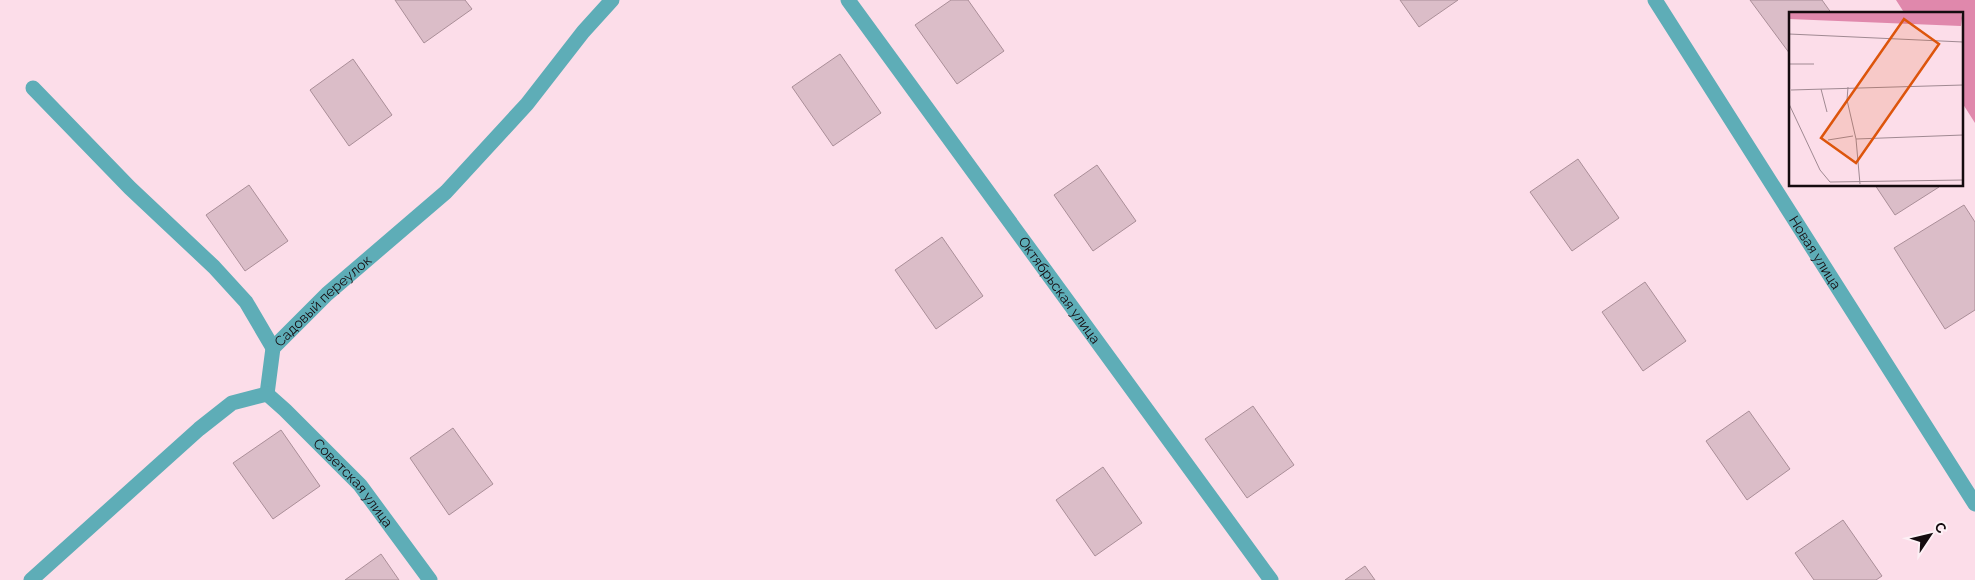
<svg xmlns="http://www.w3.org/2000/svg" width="1975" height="580" font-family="Raleway,sans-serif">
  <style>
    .forest { fill: #e088ac }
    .building { fill: #dbbdc8; stroke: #aa8e98 }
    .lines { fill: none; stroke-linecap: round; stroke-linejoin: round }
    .lane { stroke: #5eadb7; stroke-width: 15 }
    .street { stroke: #5eadb7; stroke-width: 15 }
    .labels { text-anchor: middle; stroke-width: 5; stroke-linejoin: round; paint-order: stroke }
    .street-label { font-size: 14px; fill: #150b0f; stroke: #fdf0f5 }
    .inset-road { fill: none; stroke: #a08992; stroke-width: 1 }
    .view { fill: #dd550c; fill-opacity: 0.15; stroke: #dd550c; stroke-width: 2.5 }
    .inset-edge { fill: none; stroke: #150b0f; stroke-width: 2.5 }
  </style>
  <rect width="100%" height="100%" fill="#fcdde9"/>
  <path class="forest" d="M1896,0H1975V123L1961,101V14H1905Z"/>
  <path class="building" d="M395,0H465L472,9L424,43Z
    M951,0H968L1004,51L957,84L915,25Z
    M1400,0H1458L1419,27Z
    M1750,0H1822L1832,14H1790V54Z
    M840,54L881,113L833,146L792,87Z
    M353,59L392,115L349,146L310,90Z
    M1578,159L1619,218L1572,251L1530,192Z
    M1097,165L1136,221L1093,251L1054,195Z
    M249,185L288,241L245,271L206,215Z
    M1875,185H1938L1939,187L1895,215Z
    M1964,205L1975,222V310L1945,329L1894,248Z
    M942,237L983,296L936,329L895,270Z
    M1645,282L1686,341L1643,371L1602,312Z
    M1253,406L1294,465L1247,498L1205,439Z
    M1749,411L1790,469L1747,500L1706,441Z
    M453,428L493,484L449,515L410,458Z
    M281,430L320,486L273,519L233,463Z
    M1103,467L1142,523L1095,556L1056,500Z
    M1843,520L1882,576L1876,580H1814L1795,553Z
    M381,554L399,580H345Z
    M1365,566L1375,580H1345Z"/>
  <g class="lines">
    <path class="lane" d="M33,88L130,188L214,267L246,302L273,348"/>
    <g class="street">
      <path id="s1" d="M848,0L1271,580"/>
      <path id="s2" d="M1655,0L1975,504"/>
      <path id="s3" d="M267,394L273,348L327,294L446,192L527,104L583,32L612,0"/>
      <path id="s4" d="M267,394L285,410L360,485L430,580"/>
      <path d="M31,580L199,429L232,403L267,394"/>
    </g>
  </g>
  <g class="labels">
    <g class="street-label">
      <text dy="5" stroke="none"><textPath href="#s2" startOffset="299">Новая улица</textPath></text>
      <text dy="5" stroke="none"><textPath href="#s1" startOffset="359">Октябрьская улица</textPath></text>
      <text dy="5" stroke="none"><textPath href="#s3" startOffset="115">Садовый переулок</textPath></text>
      <text dy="5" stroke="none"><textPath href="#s4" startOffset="124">Советская улица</textPath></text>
    </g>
  </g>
  <g transform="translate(1789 12)">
    <rect width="174" height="174" fill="#fcdde9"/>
    <path d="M0,0H172L173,6L172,14L0,7Z" fill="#e088ac"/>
    <path class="inset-road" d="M0,22L174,30M0,52H25M0,69V90M59,75L58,88L67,127L71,172M32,77L38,100M2,78L174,73M0,92L31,158L41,170L174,168M67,127L174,123M39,128L64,124"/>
    <path class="view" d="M115,7L150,32L67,151L32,126Z"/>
    <rect width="174" height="174" class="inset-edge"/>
  </g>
  <g transform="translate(1930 535) rotate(55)" stroke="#fdf0f5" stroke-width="4" paint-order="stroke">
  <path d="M0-4L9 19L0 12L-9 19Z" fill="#150b0f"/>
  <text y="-8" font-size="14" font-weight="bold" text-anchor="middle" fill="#150b0f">С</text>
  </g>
</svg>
